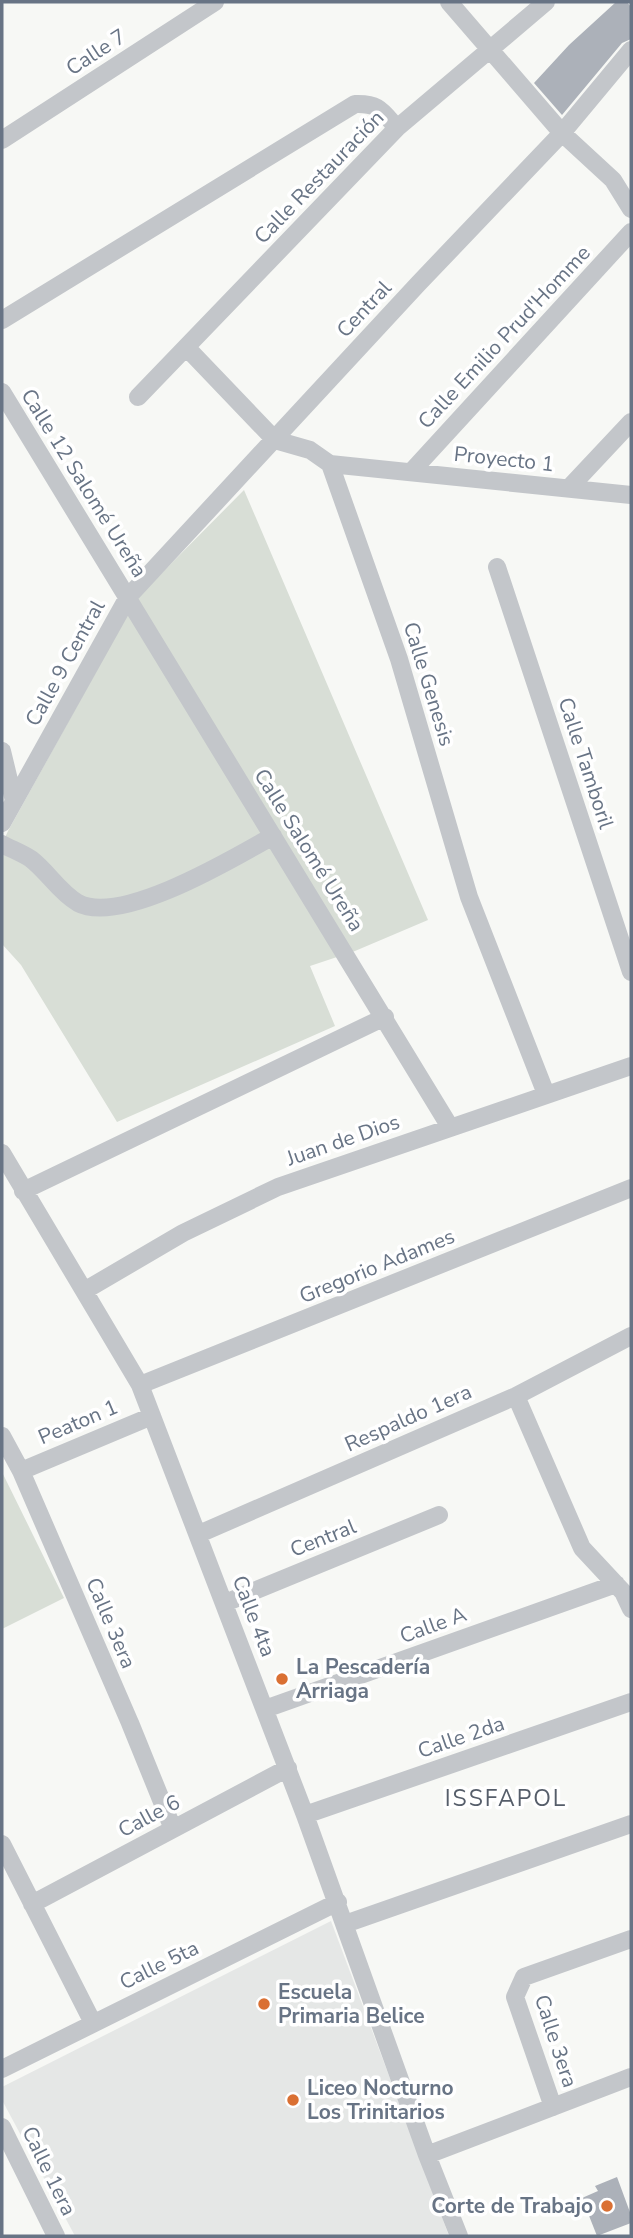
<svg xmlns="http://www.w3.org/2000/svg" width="633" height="2238" font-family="'Nunito Sans',sans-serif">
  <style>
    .built { fill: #e5e7e6 }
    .green { fill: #d8ded6 }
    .building { fill: #acb1b9 }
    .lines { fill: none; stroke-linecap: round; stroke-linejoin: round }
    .minor { stroke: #c3c6ca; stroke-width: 18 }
    .poi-dot { fill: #da7033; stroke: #fff; stroke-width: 2.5 }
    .labels { text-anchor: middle; stroke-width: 7; stroke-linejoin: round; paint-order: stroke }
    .street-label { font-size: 21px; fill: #687485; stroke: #fff }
    .poi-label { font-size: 21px; font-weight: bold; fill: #687485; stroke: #fff; text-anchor: start }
    .neighbourhood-label { font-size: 23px; letter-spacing: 2px; fill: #565e6a; stroke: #fff }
  </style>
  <rect width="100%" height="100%" fill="#f7f8f5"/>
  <path class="built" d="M331,1921L449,2236H75L2,2100V2087Z"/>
  <path class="green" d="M244,490L428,920L355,951L310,966L335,1026L117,1122L21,965L2,944V844L8,831L136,599Z
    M2,1472L64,1598L2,1629Z"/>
  <path class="building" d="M616,2H627L631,7V39L622,43L562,115L534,83L569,45Z
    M617,2177L631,2215V2223L597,2236L582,2198L598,2191L595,2186Z"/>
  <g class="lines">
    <path class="minor" d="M449,2L562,133L613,180L631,209
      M2,140L215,2
      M2,320L355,104C379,103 382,111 397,128
      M187,348L275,440L310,450L330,464L399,659L469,897L546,1094
      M2,392L450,1127
      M138,397L397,128L546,2
      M330,464L631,495
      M411,472L631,232
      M569,488L631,422
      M497,567L631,972
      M2,751L14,801
      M2,823L128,597L418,284L562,133L631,50
      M2,844C11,849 22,853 31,859C48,872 59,892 78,903C121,926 234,858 273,836
      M2,1153L140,1385L305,1815L427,2155L459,2236
      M23,1191L385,1017
      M84,1291L183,1233L278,1187L631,1066
      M140,1385L631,1188
      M516,1396L582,1548L623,1592L631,1609
      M2,1436L21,1471L130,1723L173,1829
      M21,1471L152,1416
      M199,1534L516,1396L631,1336
      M225,1603L439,1515
      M265,1709L616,1584
      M305,1815L631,1702
      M2,1844L93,2023
      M32,1904L288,1768
      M345,1924L631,1824
      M2,2069L338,1902
      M553,2107L515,1997L524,1977L631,1939
      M2,2127L56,2236
      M427,2155L631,2077"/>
  </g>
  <g class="poi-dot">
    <circle cx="282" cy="1679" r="7"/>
    <circle cx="264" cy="2004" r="7"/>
    <circle cx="293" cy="2100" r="7"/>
    <circle cx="607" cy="2206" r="7"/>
  </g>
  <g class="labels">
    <g class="street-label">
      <text transform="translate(96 52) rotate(-33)" y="7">Calle 7</text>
      <text transform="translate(319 177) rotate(-46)" y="7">Calle Restauración</text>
      <text transform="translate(364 309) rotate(-47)" y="7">Central</text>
      <text transform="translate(504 337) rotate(-47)" y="7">Calle Emilio Prud'Homme</text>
      <text transform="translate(504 459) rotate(6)" y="7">Proyecto 1</text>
      <text transform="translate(84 483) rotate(58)" y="7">Calle 12 Salomé Ureña</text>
      <text transform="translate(65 663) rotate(-61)" y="7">Calle 9 Central</text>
      <text transform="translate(429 684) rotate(73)" y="7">Calle Genesis</text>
      <text transform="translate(586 763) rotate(72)" y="7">Calle Tamboril</text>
      <text transform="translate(309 850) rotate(58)" y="7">Calle Salomé Ureña</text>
      <text transform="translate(343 1140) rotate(-19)" y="7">Juan de Dios</text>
      <text transform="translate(377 1266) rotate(-22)" y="7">Gregorio Adames</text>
      <text transform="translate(408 1418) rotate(-24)" y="7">Respaldo 1era</text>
      <text transform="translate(78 1422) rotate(-23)" y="7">Peaton 1</text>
      <text transform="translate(323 1538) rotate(-22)" y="7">Central</text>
      <text transform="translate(254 1616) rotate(69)" y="7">Calle 4ta</text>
      <text transform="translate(111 1623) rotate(67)" y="7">Calle 3era</text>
      <text transform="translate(433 1625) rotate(-20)" y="7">Calle A</text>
      <text transform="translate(461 1737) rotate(-19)" y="7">Calle 2da</text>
      <text transform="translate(149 1816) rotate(-28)" y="7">Calle 6</text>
      <text transform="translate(159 1965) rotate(-26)" y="7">Calle 5ta</text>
      <text transform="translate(556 2041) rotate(72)" y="7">Calle 3era</text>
      <text transform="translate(49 2171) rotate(64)" y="7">Calle 1era</text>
    </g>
    <g class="poi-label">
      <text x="296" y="1674">La Pescadería<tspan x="296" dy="24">Arriaga</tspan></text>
      <text x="278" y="1999">Escuela<tspan x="278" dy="24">Primaria Belice</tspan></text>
      <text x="307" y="2095">Liceo Nocturno<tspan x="307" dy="24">Los Trinitarios</tspan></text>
      <text x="593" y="2213" text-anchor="end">Corte de Trabajo</text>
    </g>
    <g class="neighbourhood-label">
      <text x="506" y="1806">ISSFAPOL</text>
    </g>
  </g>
  <rect width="633" height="2238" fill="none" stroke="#687485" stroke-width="7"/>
</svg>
